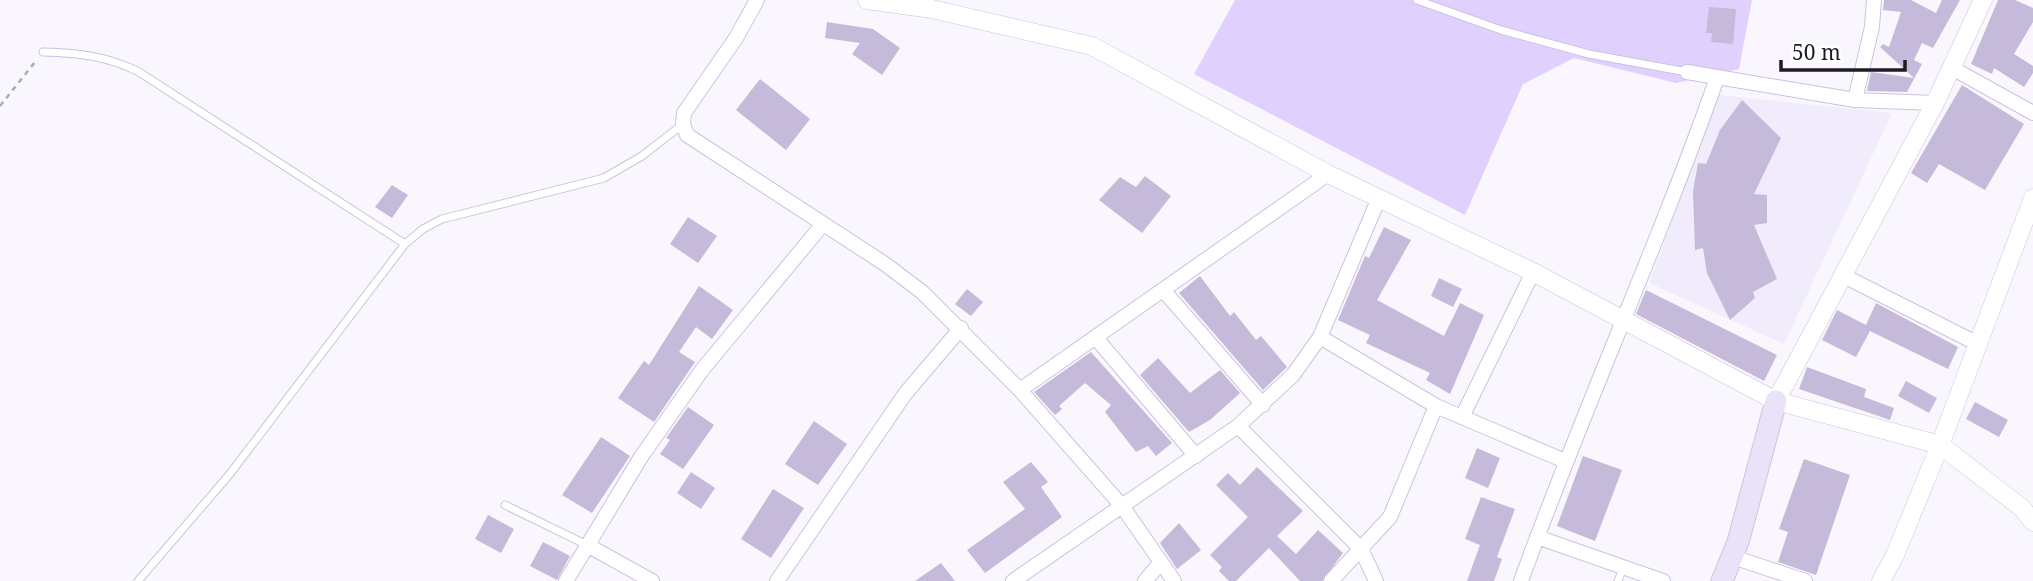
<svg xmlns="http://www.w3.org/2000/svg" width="2033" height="581" font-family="'Noto Serif',serif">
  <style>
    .built { fill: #f1ecfb }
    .green { fill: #e0d0fe }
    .building { fill: #c5bad9 }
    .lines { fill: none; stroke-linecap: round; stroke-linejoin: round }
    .service-casing { stroke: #ccc2e1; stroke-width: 9 }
    .minor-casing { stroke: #ccc2e1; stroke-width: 16 }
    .tertiary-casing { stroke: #ccc2e1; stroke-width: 19 }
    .secondary-casing { stroke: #ccc2e1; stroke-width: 23 }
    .path { stroke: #adaab2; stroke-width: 2.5; stroke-dasharray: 5 5; stroke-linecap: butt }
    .service { stroke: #fff; stroke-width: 7 }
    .minor { stroke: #fff; stroke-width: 14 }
    .tertiary { stroke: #fff; stroke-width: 18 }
    .secondary { stroke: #eae2f9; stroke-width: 21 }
  </style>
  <rect width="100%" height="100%" fill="#f9f7fd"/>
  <path class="built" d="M1719,95L1892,113L1784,344L1649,283Z"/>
  <path class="green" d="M1235,0H1752L1739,69L1676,83L1574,58L1523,84L1465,215L1194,74Z"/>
  <path class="building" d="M1884,0H1911L1936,13L1942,0H1960L1933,48L1922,43L1914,60L1922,64L1907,92L1867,91L1871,72L1914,78L1880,47L1883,44L1889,47L1901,12L1883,10Z
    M1998,0H2015L2033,8V22L2014,54L2033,66V73L2024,87L1994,68L1992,74L1971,64Z
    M1709,7L1736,9L1733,44L1711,42L1712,33H1706Z
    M827,22L873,29L900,48L882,75L852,54L860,43L825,38Z
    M760,79L810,119L786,150L736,110Z
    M1962,85L2024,124L1985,190L1939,164L1927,183L1911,173Z
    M1742,100L1781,138L1754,194L1767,195V223L1754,225L1777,279L1753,292L1755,298L1730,320L1707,273L1703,248L1695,250L1693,191L1698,163L1706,164L1720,130Z
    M1145,176L1171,196L1142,233L1099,200L1120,177L1136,187Z
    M392,185L408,195L392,218L375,207Z
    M688,217L717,236L698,263L670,244Z
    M1384,227L1411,240L1377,300L1444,336L1460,303L1484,315L1450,394L1426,380L1430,373L1366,343L1370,335L1338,320L1365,256L1369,258Z
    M1200,276L1230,316L1234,312L1256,340L1261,336L1287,367L1263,390L1179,293Z
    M1439,278L1462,289L1453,307L1431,296Z
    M699,286L733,310L712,339L696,327L679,352L695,362L654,422L618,398L644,361L649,365Z
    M967,289L983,302L971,316L955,304Z
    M1646,290L1777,355L1764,381L1636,314Z
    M1876,303L1958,347L1948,369L1870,331L1856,357L1822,340L1837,310L1866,325Z
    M1091,352L1172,443L1156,456L1148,446L1136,452L1105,412L1111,405L1085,383L1059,406L1062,409L1055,415L1034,392Z
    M1158,358L1190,393L1220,370L1240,393L1210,420L1189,432L1140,375Z
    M1807,367L1866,389L1864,397L1894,408L1890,420L1799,389Z
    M1906,381L1937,398L1929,413L1898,396Z
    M1975,402L2008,420L1999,437L1966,419Z
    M688,407L714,425L683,469L660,454L670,440L666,438Z
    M814,421L847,444L818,485L785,464Z
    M601,437L630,456L592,513L562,495Z
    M1477,448L1500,458L1488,488L1465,478Z
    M1583,456L1622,470L1595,541L1557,526Z
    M1804,459L1850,475L1816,575L1778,562L1788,532L1779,529Z
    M1031,462L1048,482L1041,487L1062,517L985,573L967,550L1025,509L1003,482Z
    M1257,467L1303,511L1277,536L1296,554L1318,530L1343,553L1322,581H1300L1269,548L1236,581H1229L1219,571L1222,567L1210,555L1248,517L1216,485L1228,473L1240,485Z
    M691,472L715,488L701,509L677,493Z
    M773,489L804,508L771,558L741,539Z
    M1481,497L1515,509L1497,557L1502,559L1494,581H1467L1480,545L1465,539Z
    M488,515L514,529L501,553L475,539Z
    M1179,523L1201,550L1177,569L1160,543Z
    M543,542L570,556L557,580L530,566Z
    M941,563L955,581H915Z"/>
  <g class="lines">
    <g class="service-casing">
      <path id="service" d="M1417,0L1501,30L1589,54L1687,72
        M43,52C79,53 107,56 139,72L405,244
        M505,505L587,545
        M138,581L229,475L405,244L423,229L442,219L604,178L642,156L683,124
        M1618,581L1623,568"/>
    </g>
    <g class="minor-casing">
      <path id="minor" d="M757,0L736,38L684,113L683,124L687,135L885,264L922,292L1020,390L1122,506L1174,581
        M1952,68L2033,113
        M1687,72L1855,100L1935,103
        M1855,100L1872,27L1874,0
        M1842,275L1978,344
        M1164,291L1263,405
        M1320,337L1436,406L1565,461
        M1096,338L1196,456
        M1020,390L1328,174
        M1463,415L1533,272
        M1238,426L1361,549L1376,581
        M1537,537L1663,581
        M587,545L652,581
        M1733,557L1805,581
        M566,581L641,457L702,370L823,224
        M777,581L905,394L961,328
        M1013,581L1238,426L1293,375L1320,337L1379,198
        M1145,581L1161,562
        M1331,581L1390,517L1436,406
        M1521,581C1582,412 1657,248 1717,78"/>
    </g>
    <g class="tertiary-casing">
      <path id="tertiary" d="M867,0L932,9L1092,46L1328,174L1533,272L1776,401L1940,445L2022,508L2033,522
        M1776,401L1935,103L1983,0
        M1881,581L1895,555L1940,445L2033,198"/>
    </g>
    <g class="secondary-casing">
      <path id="secondary" d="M1722,581L1738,542L1776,401"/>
    </g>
    <path class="path" d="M0,106L35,62"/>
    <use href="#service" class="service"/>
    <use href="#minor" class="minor"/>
    <use href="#tertiary" class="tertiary"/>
    <use href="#secondary" class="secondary"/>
  </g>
  <path d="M1781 60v10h124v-10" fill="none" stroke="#1f1b26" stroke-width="3.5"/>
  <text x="1792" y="60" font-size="21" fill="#1f1b26" stroke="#ffffff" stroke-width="5" paint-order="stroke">50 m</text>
</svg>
